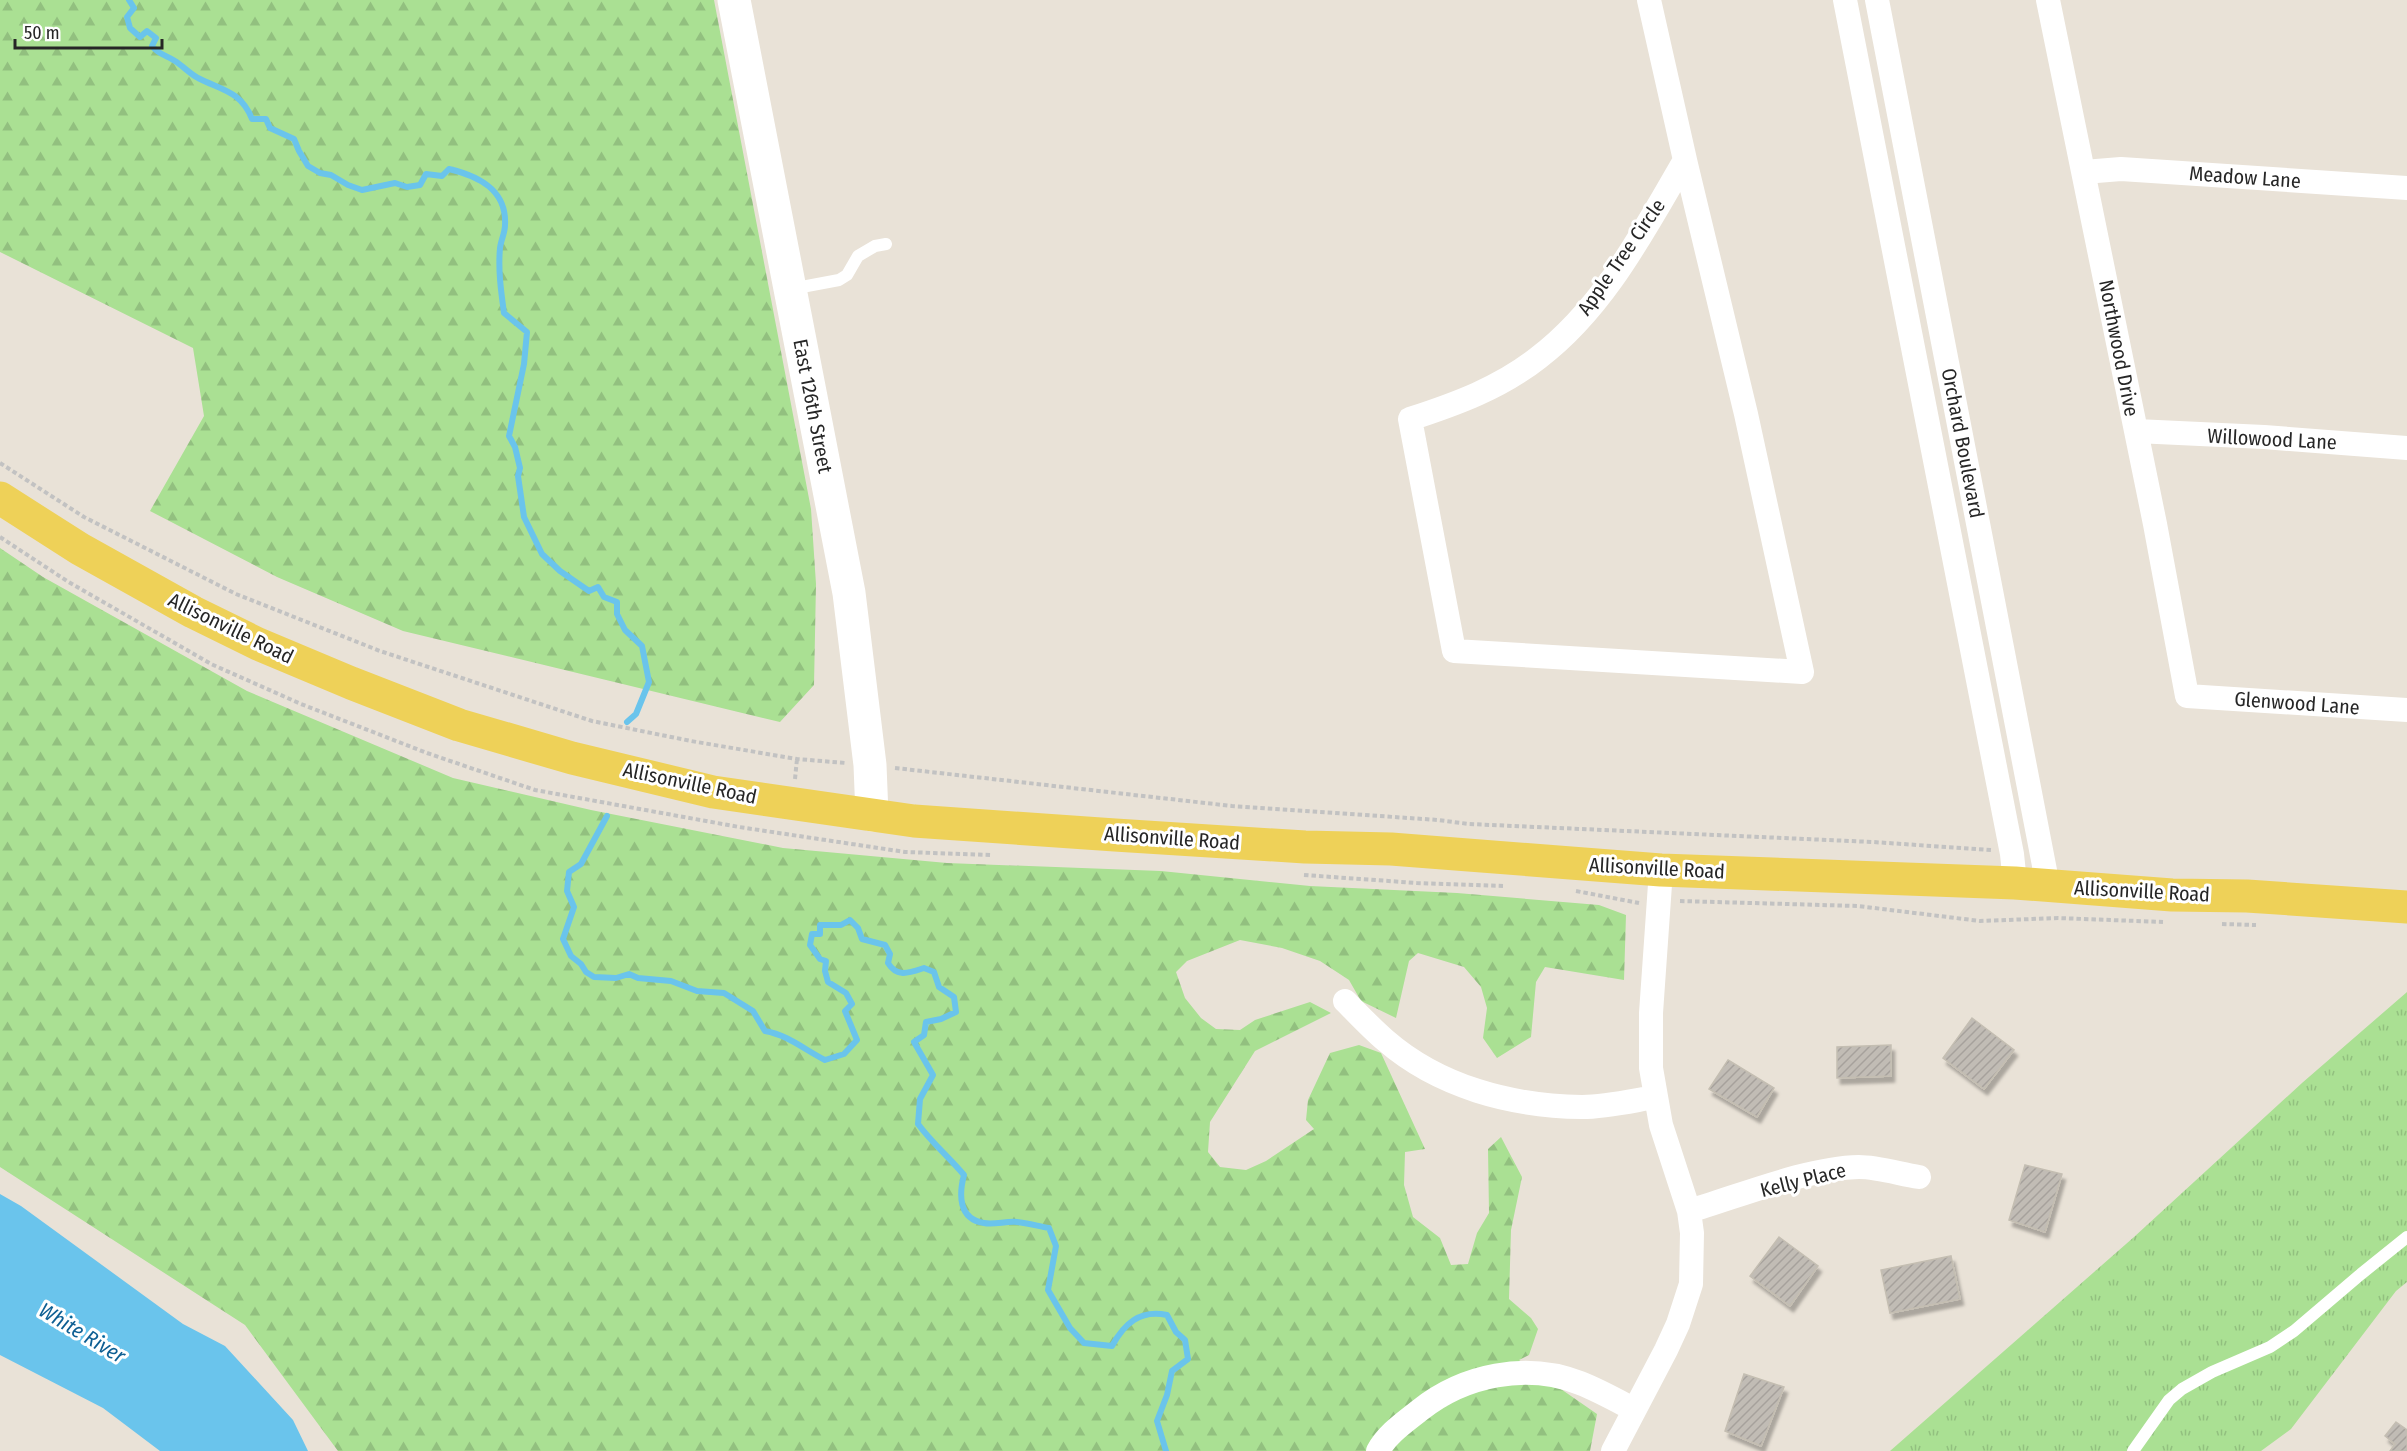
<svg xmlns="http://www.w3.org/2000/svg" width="2407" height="1451" font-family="'Fira Sans Condensed',sans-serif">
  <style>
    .grass { fill: url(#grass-tufts) }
    .forest { fill: url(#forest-firs) }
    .water { fill: #6ac4ec }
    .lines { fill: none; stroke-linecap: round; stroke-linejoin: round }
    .stream { stroke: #6ac4ec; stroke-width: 6 }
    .building { fill: url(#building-hatch); stroke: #c4beb2; stroke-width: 1.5; filter: url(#shadow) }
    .path { stroke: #c2c2c2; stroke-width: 4; stroke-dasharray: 4.5 3; stroke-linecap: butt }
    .lane { stroke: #fff; stroke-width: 12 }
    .street { stroke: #fff; stroke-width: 24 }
    .secondary { stroke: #fff; stroke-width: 33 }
    .primary { stroke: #eed158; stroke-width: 33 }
    .labels { text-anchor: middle; stroke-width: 6; stroke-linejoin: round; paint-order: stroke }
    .street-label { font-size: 20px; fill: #262626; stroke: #fff }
    .water-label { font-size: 21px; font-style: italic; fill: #0e5f93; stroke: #fff }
  </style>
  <defs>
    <pattern id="grass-tufts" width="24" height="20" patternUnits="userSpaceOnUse" patternTransform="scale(1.5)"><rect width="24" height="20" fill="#aae093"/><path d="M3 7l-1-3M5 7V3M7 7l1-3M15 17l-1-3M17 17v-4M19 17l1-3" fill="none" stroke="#92c07f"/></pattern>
    <pattern id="forest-firs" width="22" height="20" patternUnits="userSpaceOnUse" patternTransform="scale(1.5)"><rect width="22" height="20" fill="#aae093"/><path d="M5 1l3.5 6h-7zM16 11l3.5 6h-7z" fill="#92c07f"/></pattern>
    <pattern id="building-hatch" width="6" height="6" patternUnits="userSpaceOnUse" patternTransform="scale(1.5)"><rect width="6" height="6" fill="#c1bcb5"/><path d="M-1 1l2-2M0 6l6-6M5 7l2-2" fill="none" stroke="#a6a19c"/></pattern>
    <filter id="shadow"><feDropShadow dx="3.5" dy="6" stdDeviation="1.5" flood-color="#0004"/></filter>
  </defs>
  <rect width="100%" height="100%" fill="#e9e2d7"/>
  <path class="grass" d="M2407,992V1282L2396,1291L2291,1429L2261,1451H1890L2134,1237L2302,1083Z"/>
  <path class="forest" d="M0,0H714L811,509L816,584L814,685L780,722L403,631L277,577L150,511L204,416L193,348L0,252Z
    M0,548L43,577L247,691L453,778L591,810L783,848L947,863L1161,871L1310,886L1457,893L1599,905L1626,915L1624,980L1545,967L1536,982L1531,1037L1497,1058L1483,1038L1487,1008L1481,987L1464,967L1418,953L1409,961L1396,1018L1361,1001L1349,980L1320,961L1282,948L1240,940L1187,961L1176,972L1185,998L1201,1018L1216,1029L1240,1030L1255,1020L1310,1002L1331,1013L1255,1051L1210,1122L1208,1152L1220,1167L1246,1170L1266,1161L1314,1129L1306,1120L1308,1100L1330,1053L1359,1045L1381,1053L1425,1149L1405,1152L1404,1185L1413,1217L1440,1238L1451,1265L1468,1264L1477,1233L1489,1213L1488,1149L1501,1137L1522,1177L1511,1230L1509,1299L1531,1318L1538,1329L1529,1355L1519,1360L1597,1414L1590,1451H338L245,1325L0,1167Z"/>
  <path class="water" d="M0,1194L21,1206L183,1324L225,1346L293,1420L308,1451H160L103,1408L0,1355Z"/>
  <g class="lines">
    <path class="stream" d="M129,0L134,8L127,17L130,28L140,37L147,31L156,38L152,46C159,55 166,55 175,61C183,66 189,73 198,78C221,90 241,91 252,119H266L270,128L294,139L299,151L308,166L320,173L331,175L348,185L362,190L395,183L407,187L420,185L426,174L442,176L449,169C479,176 507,190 505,225C505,233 501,240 500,248C498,270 501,291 504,313L527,332L524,364L509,436L515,447L520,468L518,476L524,517L542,554L560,571L589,591L598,587L604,597L617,602V614L625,630L642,646L649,682L636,714L627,722
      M607,816L581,864L569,872L567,891L574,907L563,939L571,956L581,964L586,972L594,977L616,978L629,974L638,978L671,981L697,991L724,993L753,1011L765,1031C788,1035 805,1050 825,1060L844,1054L857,1040L845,1011L852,1004L846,993L828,982L825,971L826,961L820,959L810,945L812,934H820V925H841L850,920L858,928L862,939L885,945L890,954L888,963C897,978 909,973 924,968L934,972L939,987L954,997L956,1012L941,1019L926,1022L924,1035L914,1042L933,1075L920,1099L918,1124C932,1143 949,1157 964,1175C959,1194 958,1219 984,1223C994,1225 1006,1221 1017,1222C1027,1223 1038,1226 1049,1228L1056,1246L1048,1290L1070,1328L1084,1343L1112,1346C1124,1324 1140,1309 1167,1315L1176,1332L1185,1340L1188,1359L1172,1371L1167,1395L1157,1421L1166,1451"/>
  </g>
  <path class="building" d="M1972,1018L2014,1050L1984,1089L1943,1058Z
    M1891,1045V1076L1837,1078V1047Z
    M1728,1060L1774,1088L1757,1117L1709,1089Z
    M2025,1165L2062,1174L2045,1232L2009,1220Z
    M1779,1237L1818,1266L1790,1306L1750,1276Z
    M1951,1256L1960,1299L1890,1313L1881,1270Z
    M1744,1374L1784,1387L1761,1446L1725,1431Z
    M2396,1422L2407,1430V1451H2390L2395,1444L2385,1436Z"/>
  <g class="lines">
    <path class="path" d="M0,463L84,517L236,594L380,651L592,721L691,741L797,759L846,763
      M0,537L67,581L211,664L301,704L427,753L535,790L739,827L905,852L991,855
      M895,768L1232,806L1438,820L1469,824L1873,842L1991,850
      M795,779L797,759
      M1304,875L1417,883L1503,886
      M1576,891L1639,903
      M1680,901L1858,906L1980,921L2058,918L2163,922
      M2222,924L2256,925"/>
    <path class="lane" d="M791,289L839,280L847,275L858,256L875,246L886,244
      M2133,1451L2169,1400L2182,1389L2212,1372L2270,1347L2294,1331L2361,1274L2407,1237"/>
    <path class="street" d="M1649,0L1685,160
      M1845,0L2012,854L2015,883
      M1877,0L2048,886
      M2048,0L2155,524L2187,696L2407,710
      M1685,160L1746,414L1802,672L1454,651L1410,419C1456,404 1500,388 1538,358C1604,308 1644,230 1685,160Z
      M2084,172L2121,169L2407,188
      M2136,431L2264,437L2407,448
      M1345,1001C1358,1014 1371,1028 1385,1040C1439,1087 1511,1106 1582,1107C1606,1107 1631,1101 1655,1097
      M1689,1211C1740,1196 1807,1168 1859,1167C1878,1167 1900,1174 1919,1177
      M1378,1451C1387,1434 1405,1422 1420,1410C1464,1375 1526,1362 1580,1383C1598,1390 1616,1400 1633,1409
      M1613,1451L1666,1350L1678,1324L1691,1284L1692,1233L1689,1211L1661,1125L1651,1068V1013L1661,870"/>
    <path class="secondary" d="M734,0L849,593L870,765L872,815"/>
    <path class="primary" d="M0,498L80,549L193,612L258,644L351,683L459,725L572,758L713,792L914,821L1115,835L1305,847L1391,849L1661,870L2015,883L2172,895L2247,896L2407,907"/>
  </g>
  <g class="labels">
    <g class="street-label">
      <text transform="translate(2245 177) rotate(4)" y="7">Meadow Lane</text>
      <text transform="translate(1621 257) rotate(-55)" y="7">Apple Tree Circle</text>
      <text transform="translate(2119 348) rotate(79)" y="7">Northwood Drive</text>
      <text transform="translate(813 406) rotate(79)" y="7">East 126th Street</text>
      <text transform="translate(2272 439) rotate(3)" y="7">Willowood Lane</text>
      <text transform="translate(1963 443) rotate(79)" y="7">Orchard Boulevard</text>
      <text transform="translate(231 628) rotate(26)" y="7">Allisonville Road</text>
      <text transform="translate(2297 703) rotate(4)" y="7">Glenwood Lane</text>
      <text transform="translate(690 783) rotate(12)" y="7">Allisonville Road</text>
      <text transform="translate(1172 838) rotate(4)" y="7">Allisonville Road</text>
      <text transform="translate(1657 868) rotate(3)" y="7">Allisonville Road</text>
      <text transform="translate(2142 891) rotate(3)" y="7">Allisonville Road</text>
      <text transform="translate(1803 1180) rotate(-14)" y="7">Kelly Place</text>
    </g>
    <g class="water-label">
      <text transform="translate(82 1333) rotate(31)" y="7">White River</text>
    </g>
  </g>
  <path d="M15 39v9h147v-9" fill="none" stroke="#262626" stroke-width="3"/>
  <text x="24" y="39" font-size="18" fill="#262626" stroke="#ffffff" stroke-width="4.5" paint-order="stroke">50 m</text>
</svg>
